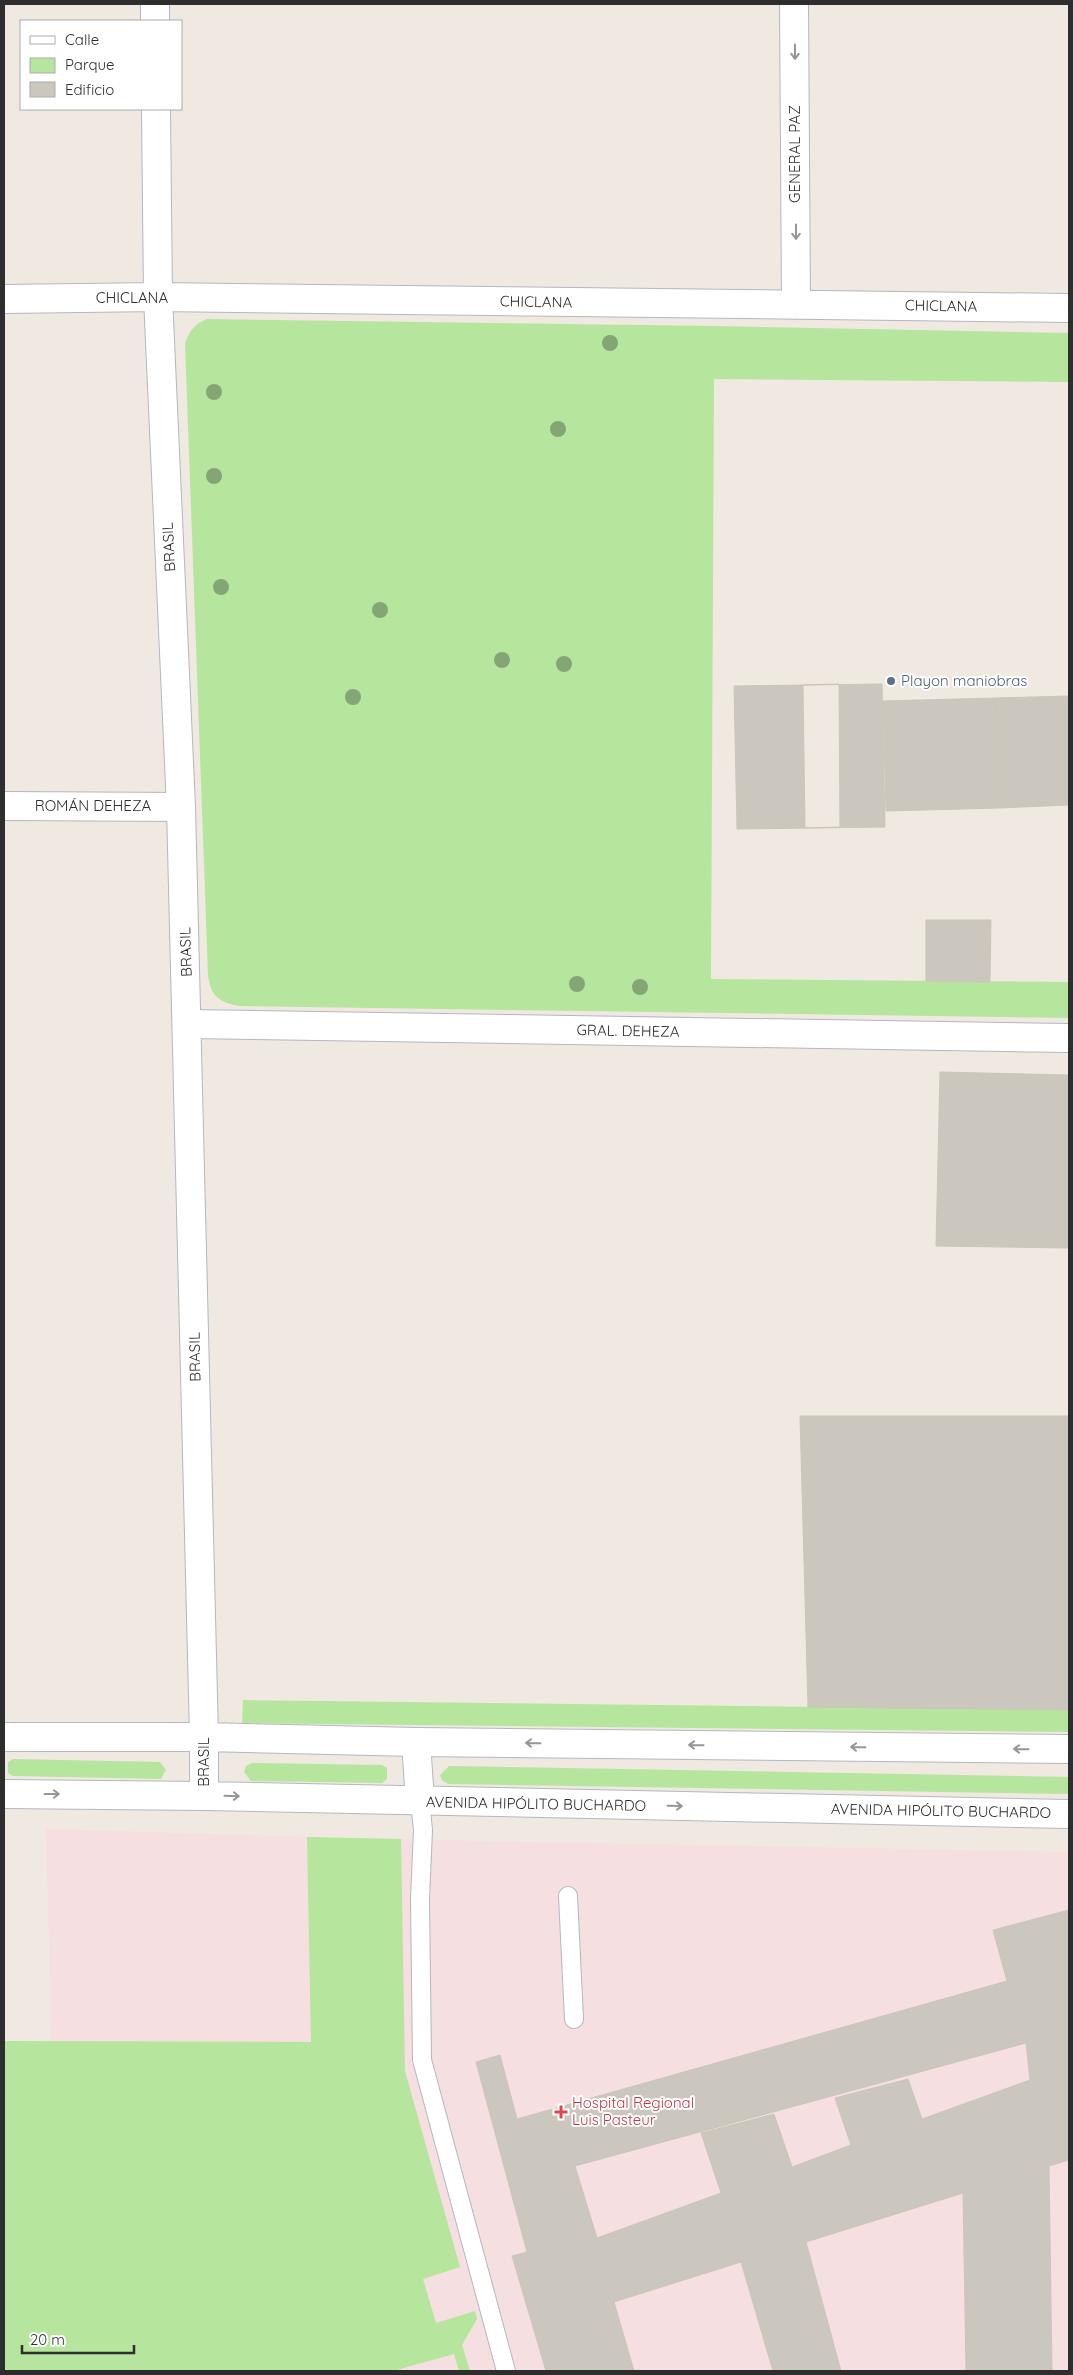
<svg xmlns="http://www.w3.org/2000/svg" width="1073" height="2375" font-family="Quicksand,sans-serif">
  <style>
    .medical { fill: #f5dfe0 }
    .green { fill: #b6e59e }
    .building { fill: #cbc7bf; stroke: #cbc5ba; fill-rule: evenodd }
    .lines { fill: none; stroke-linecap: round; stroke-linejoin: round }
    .lane-casing { stroke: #b4b7c1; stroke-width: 20 }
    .street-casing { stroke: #b4b7c1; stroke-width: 30 }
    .lane { stroke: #fff; stroke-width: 18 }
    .street { stroke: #fff; stroke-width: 28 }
    .tree { fill: #84a574 }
    .oneway { stroke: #969696 }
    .service-dot { fill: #5c6f8a; stroke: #fff; stroke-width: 2 }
    .health-dot { fill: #e0444e; stroke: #fff; stroke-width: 2 }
    .labels { text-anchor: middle; stroke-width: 4; stroke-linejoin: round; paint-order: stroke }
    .street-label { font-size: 15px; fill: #2e2e2e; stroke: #fff }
    .service-label { font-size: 15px; fill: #4e5e75; stroke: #fff; text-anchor: start }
    .health-label { font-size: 15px; fill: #be3a42; stroke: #fff; text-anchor: start }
  </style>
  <rect width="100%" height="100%" fill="#efe9e1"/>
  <path class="medical" d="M46,1829L378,1839L1069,1852V2371H60Z"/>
  <path class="green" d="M207,319L714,326L1069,333V382L714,379L711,979L1069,982V1018L239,1006C219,1002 211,997 208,975L185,343C190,330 195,324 207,319Z
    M243,1700L1069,1710V1732L242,1723Z
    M13,1759L160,1762L166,1770L161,1779L13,1776L8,1773V1762Z
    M252,1763L382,1765L387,1768V1779L382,1783L251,1781L244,1772L246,1766Z
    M449,1766L1069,1777V1794L448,1784L442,1780L440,1775Z
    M307,1837L401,1839L405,2071L460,2267L423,2279L436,2323L475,2311L477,2319L462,2345L470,2371H459L454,2354L393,2371H4V2041L311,2042Z"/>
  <path class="building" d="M839,684L840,827L805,828L803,685Z
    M882,684L885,827L737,829L734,686Z
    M1069,696V805L999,808L996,698Z
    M996,698L999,808L886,811L883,701Z
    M926,920H991L990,982L926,981Z
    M940,1072L1069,1075V1248L936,1246Z
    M800,1416H1069V1710L808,1707Z
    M1069,1910V2160L1049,2166L1052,2371H966L963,2193L806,2242L841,2371H773L741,2262L614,2302L634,2371H546L512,2256L527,2252L476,2062L500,2055L517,2119L1007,1981L993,1930ZM1026,2043L1030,2080L922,2119L908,2079L835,2098L851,2145L792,2167L774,2114L701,2133L721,2193L597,2238L575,2166Z"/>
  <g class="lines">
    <g class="lane-casing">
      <path id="lane" d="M420,1801L423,1830L420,1899L422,2060L506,2371
        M568,1896L574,2019"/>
    </g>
    <g class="street-casing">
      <path id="street" d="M155,4V21
        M794,4L796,305
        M156,109L158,297L181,807L204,1737V1796
        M4,299L158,297L1069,308
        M4,806L181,807
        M188,1024L1069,1038
        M4,1737H204L416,1742L1069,1749
        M416,1742L420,1801
        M4,1794L204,1796L1069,1814"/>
    </g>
    <use href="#lane" class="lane"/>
    <use href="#street" class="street"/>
  </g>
  <g class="tree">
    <circle cx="610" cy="343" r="8"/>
    <circle cx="214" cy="392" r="8"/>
    <circle cx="558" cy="429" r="8"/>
    <circle cx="214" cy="476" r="8"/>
    <circle cx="221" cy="587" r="8"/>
    <circle cx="380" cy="610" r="8"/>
    <circle cx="502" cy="660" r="8"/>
    <circle cx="564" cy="664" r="8"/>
    <circle cx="353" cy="697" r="8"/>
    <circle cx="577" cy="984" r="8"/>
    <circle cx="640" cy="987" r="8"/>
  </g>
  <defs><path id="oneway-shaft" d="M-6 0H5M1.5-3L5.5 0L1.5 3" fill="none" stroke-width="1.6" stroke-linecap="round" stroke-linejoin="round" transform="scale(1.25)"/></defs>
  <g class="oneway">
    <use href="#oneway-shaft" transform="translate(795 52) rotate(90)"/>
    <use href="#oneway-shaft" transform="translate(796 232) rotate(90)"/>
    <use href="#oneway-shaft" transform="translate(533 1743) rotate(-179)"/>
    <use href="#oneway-shaft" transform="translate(696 1745) rotate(-179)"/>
    <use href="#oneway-shaft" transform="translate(858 1747) rotate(-179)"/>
    <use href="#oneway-shaft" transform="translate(1021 1749) rotate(-179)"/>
    <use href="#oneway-shaft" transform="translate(52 1794)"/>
    <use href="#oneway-shaft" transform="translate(232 1796) rotate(2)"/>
    <use href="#oneway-shaft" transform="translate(675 1806) rotate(1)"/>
  </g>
  <circle class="service-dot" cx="891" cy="681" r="5"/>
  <path class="health-dot" d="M558.5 2104.5h5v5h5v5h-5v5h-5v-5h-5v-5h5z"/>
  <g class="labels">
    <g class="street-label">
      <text transform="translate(795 154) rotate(-90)" y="5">GENERAL PAZ</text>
      <text x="132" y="303">CHICLANA</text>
      <text transform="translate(536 302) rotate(1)" y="5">CHICLANA</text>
      <text transform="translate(941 306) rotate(1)" y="5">CHICLANA</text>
      <text transform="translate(169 547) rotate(-93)" y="5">BRASIL</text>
      <text x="93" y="811">ROMÁN DEHEZA</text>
      <text transform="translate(186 952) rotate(-92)" y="5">BRASIL</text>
      <text transform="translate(628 1031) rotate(1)" y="5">GRAL. DEHEZA</text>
      <text transform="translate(195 1357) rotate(-91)" y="5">BRASIL</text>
      <text transform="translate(204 1762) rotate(-90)" y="5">BRASIL</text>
      <text transform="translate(536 1804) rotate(1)" y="5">AVENIDA HIPÓLITO BUCHARDO</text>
      <text transform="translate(941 1811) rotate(1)" y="5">AVENIDA HIPÓLITO BUCHARDO</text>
    </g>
    <g class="service-label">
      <text x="901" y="686">Playon maniobras</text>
    </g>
    <g class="health-label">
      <text x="572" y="2108">Hospital Regional<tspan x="572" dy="17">Luis Pasteur</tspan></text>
    </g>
  </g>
  <rect width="1073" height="2375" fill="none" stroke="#2e2e2e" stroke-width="10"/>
  <rect x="20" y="20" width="162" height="90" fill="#ffffff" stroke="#ababab"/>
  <rect x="30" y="36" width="25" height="8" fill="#ffffff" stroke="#ababab"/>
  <text x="65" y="45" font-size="15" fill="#2e2e2e">Calle</text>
  <rect x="30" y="58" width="25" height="15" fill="#b6e59e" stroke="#ababab"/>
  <text x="65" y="70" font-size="15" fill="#2e2e2e">Parque</text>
  <rect x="30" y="82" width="25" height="15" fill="#cbc7bf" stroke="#ababab"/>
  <text x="65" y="95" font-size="15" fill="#2e2e2e">Edificio</text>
  <path d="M22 2345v8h112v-8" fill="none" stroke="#2e2e2e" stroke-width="2.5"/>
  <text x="30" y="2345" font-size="15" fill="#2e2e2e" stroke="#ffffff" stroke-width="4" paint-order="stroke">20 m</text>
</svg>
